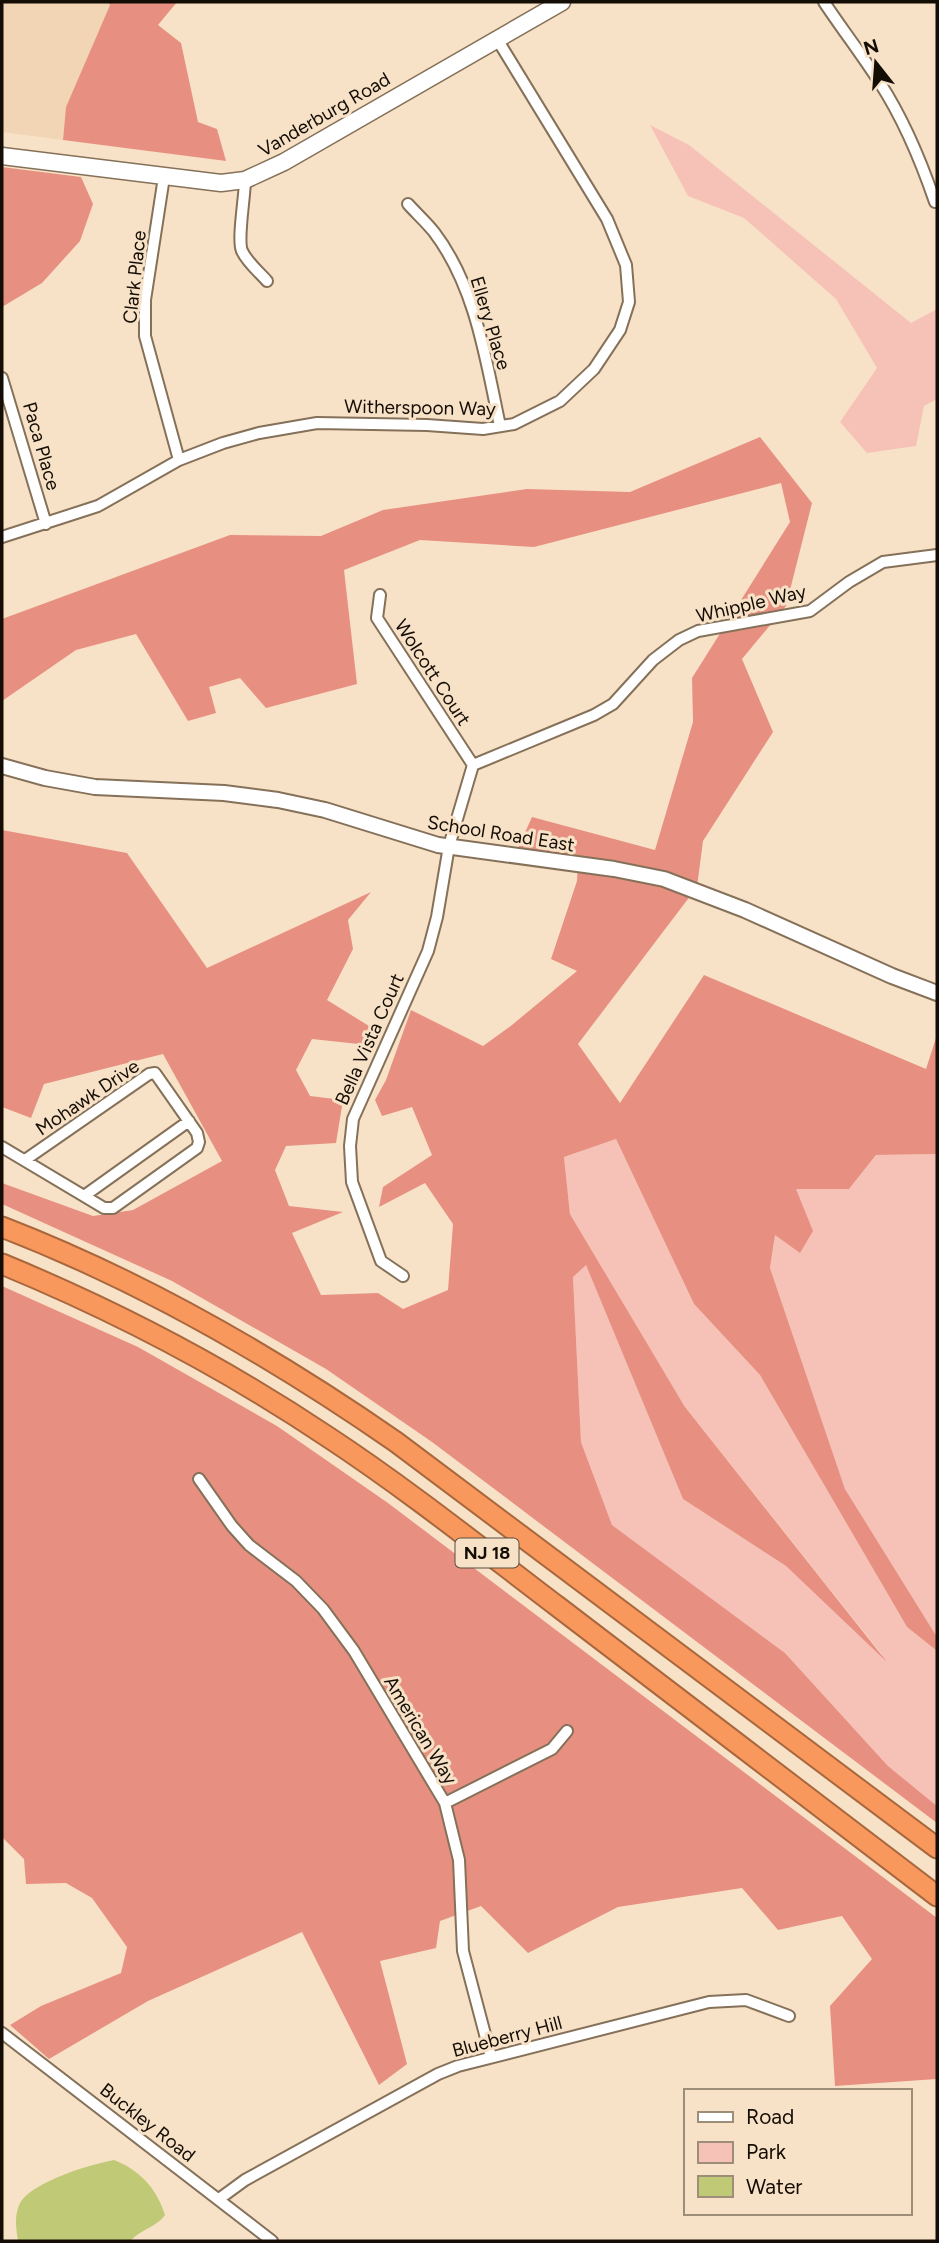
<svg xmlns="http://www.w3.org/2000/svg" width="939" height="2243" font-family="Figtree,sans-serif">
  <style>
    .built { fill: #f1d5b4 }
    .green { fill: #f6c2b8 }
    .forest { fill: #e79082 }
    .water { fill: #c0c975 }
    .lines { fill: none; stroke-linecap: round; stroke-linejoin: round }
    .minor-casing { stroke: #857159; stroke-width: 14 }
    .tertiary-casing { stroke: #857159; stroke-width: 18 }
    .secondary-casing { stroke: #857159; stroke-width: 19 }
    .motorway-casing { stroke: #a9673e; stroke-width: 23 }
    .minor { stroke: #fff; stroke-width: 10 }
    .tertiary { stroke: #fff; stroke-width: 14 }
    .secondary { stroke: #fff; stroke-width: 16 }
    .motorway { stroke: #f9985d; stroke-width: 19 }
    .labels { text-anchor: middle; stroke-width: 6; stroke-linejoin: round; paint-order: stroke }
    .shield { fill: #f8e2c7; stroke: #584d3f; stroke-width: 2 }
    .shield-label { font-size: 18px; font-weight: bold; fill: #140d05 }
    .street-label { font-size: 19px; fill: #140d05; stroke: #f8e2c7 }
  </style>
  <rect width="100%" height="100%" fill="#f8e2c7"/>
  <path class="built" d="M2,2H108L110,5L66,107L63,140L2,132Z"/>
  <path class="green" d="M650,125L689,145L911,323L937,309V399L924,406L916,446L867,453L840,422L877,368L836,299L744,218L688,196Z
    M616,1139L694,1304L760,1375L907,1627L937,1651V1806L888,1766L785,1653L612,1525L581,1442L573,1277L579,1247L683,1499L786,1566L883,1656L685,1407L570,1214L564,1157Z
    M937,1154V1637L845,1489L770,1268L774,1243L771,1234L795,1189H849L876,1155Z"/>
  <path class="forest" d="M108,2H177L158,25L181,43L198,122L217,129L226,161L63,140L66,107L110,5Z
    M2,167L81,177L93,204L80,241L42,283L2,307Z
    M760,437L812,503L786,606L742,659L773,732L703,841L697,887L578,1044L620,1103L704,975L926,1069L937,1035V1154L876,1155L849,1189H796L813,1231L800,1253L775,1235L770,1268L845,1489L937,1637V1651L907,1627L760,1375L694,1304L616,1139L564,1157L570,1214L685,1407L887,1662L786,1566L683,1499L586,1265L573,1277L581,1442L612,1525L785,1653L888,1766L937,1806V1823L432,1442L326,1369L172,1281L2,1204V1183L93,1216L133,1210L222,1161L163,1054L44,1084L31,1118L2,1107V830L127,853L207,968L371,892L348,920L353,949L327,1000L369,1026L368,1045L312,1039L296,1070L310,1096L343,1100L336,1143L286,1146L275,1170L289,1206L343,1212L292,1233L321,1295L378,1293L403,1309L448,1290L453,1224L425,1183L379,1207L383,1187L432,1155L412,1107L382,1116L375,1100L386,1080L411,1010L483,1046L512,1025L577,971L551,959L577,881L578,863L515,855L532,817L655,850L693,722L692,678L790,522L781,483L534,547L420,540L344,570L357,684L266,708L240,678L209,687L216,713L188,721L136,634L76,650L2,701V619L230,535L321,536L383,510L527,489L630,492Z
    M2,1286L138,1347L277,1426L388,1503L937,1918V2079L835,2086L830,2006L872,1959L842,1916L778,1930L742,1888L618,1907L528,1953L481,1906L440,1921L436,1948L380,1961L407,2064L379,2085L302,1932L148,2001L49,2059L10,2025L41,2006L121,1973L127,1947L92,1898L66,1883L26,1884L24,1859L2,1837Z"/>
  <path class="water" d="M114,2160C140,2170 157,2189 165,2215C158,2226 141,2229 130,2241H18C16,2228 14,2216 20,2203C32,2182 91,2164 114,2160Z"/>
  <g class="lines">
    <g class="minor-casing">
      <path id="minor" d="M824,2C842,29 862,55 880,83C904,120 921,161 935,202
        M164,177L145,300V336L179,460
        M245,180C245,196 237,240 242,251C247,262 259,272 267,281
        M408,204C416,213 426,222 434,232C476,287 486,361 500,426
        M2,378L46,524
        M2,537L98,506L179,460L223,443L259,433L317,423L427,425L483,429L514,424L560,401L594,369L620,330L629,302L626,265L607,219L497,39
        M380,595L377,618L473,765
        M473,765L594,715L613,704L653,660L679,640L698,631L810,611L849,582L883,562L937,555
        M2,1147L84,1196L189,1121
        M25,1160L149,1074L155,1073L197,1133L199,1142L197,1148L113,1208H104L84,1196
        M403,1276L381,1261L352,1182L350,1146L353,1119L428,951L437,917L449,846L473,765
        M199,1479L232,1526L249,1545L296,1581L323,1609L354,1651L445,1803L459,1860L463,1951L491,2057
        M445,1803L552,1749L567,1731
        M2,2033L272,2241
        M219,2199L245,2180L438,2074L458,2066L709,2002L746,2000L789,2016"/>
    </g>
    <g class="tertiary-casing">
      <path id="tertiary" d="M2,766L45,778L95,787L224,793L278,800L325,810L438,845L614,869L664,879L745,910L892,976L937,993"/>
    </g>
    <g class="secondary-casing">
      <path id="secondary" d="M2,156L221,183L245,180L284,162L562,2"/>
    </g>
    <g class="motorway-casing">
      <path id="motorway" d="M2,1227C142,1281 272,1356 396,1442L937,1848
        M2,1264C116,1311 225,1368 328,1437C407,1489 482,1549 557,1606C684,1702 810,1800 937,1896"/>
    </g>
    <use href="#minor" class="minor"/>
    <use href="#tertiary" class="tertiary"/>
    <use href="#secondary" class="secondary"/>
    <use href="#motorway" class="motorway"/>
  </g>
  <g class="labels">
    <rect class="shield" x="455.5" y="1538.5" width="63" height="29" rx="5"/>
    <g class="shield-label">
      <text x="487" y="1559">NJ 18</text>
    </g>
    <g class="street-label">
      <text transform="translate(324 114) rotate(-30)" y="7">Vanderburg Road</text>
      <text transform="translate(134 277) rotate(-84)" y="7">Clark Place</text>
      <text transform="translate(491 323) rotate(73)" y="7">Ellery Place</text>
      <text transform="translate(420 407) rotate(1)" y="7">Witherspoon Way</text>
      <text transform="translate(42 446) rotate(74)" y="7">Paca Place</text>
      <text transform="translate(751 603) rotate(-13)" y="7">Whipple Way</text>
      <text transform="translate(433 672) rotate(57)" y="7">Wolcott Court</text>
      <text transform="translate(501 833) rotate(9)" y="7">School Road East</text>
      <text transform="translate(369 1039) rotate(-66)" y="7">Bella Vista Court</text>
      <text transform="translate(87 1097) rotate(-34)" y="7">Mohawk Drive</text>
      <text transform="translate(421 1730) rotate(59)" y="7">American Way</text>
      <text transform="translate(507 2036) rotate(-15)" y="7">Blueberry Hill</text>
      <text transform="translate(148 2122) rotate(38)" y="7">Buckley Road</text>
    </g>
  </g>
  <rect width="939" height="2243" fill="none" stroke="#140d05" stroke-width="7"/>
  <rect x="684" y="2089" width="228" height="126" fill="#f8e2c7" stroke="#9d8d79" stroke-width="2"/>
  <rect x="698" y="2112" width="35" height="10" fill="#ffffff" stroke="#9d8d79" stroke-width="2"/>
  <text x="746" y="2124" font-size="21" fill="#140d05">Road</text>
  <rect x="698" y="2142" width="35" height="21" fill="#f6c2b8" stroke="#9d8d79" stroke-width="2"/>
  <text x="746" y="2159" font-size="21" fill="#140d05">Park</text>
  <rect x="698" y="2176" width="35" height="21" fill="#c0c975" stroke="#9d8d79" stroke-width="2"/>
  <text x="746" y="2194" font-size="21" fill="#140d05">Water</text>
  <g transform="translate(876 63) rotate(343)" stroke="#f8e2c7" stroke-width="5" paint-order="stroke">
  <path d="M0-5L12 26L0 18L-12 26Z" fill="#140d05"/>
  <text y="-10" font-size="19" font-weight="bold" text-anchor="middle" fill="#140d05">N</text>
  </g>
</svg>
